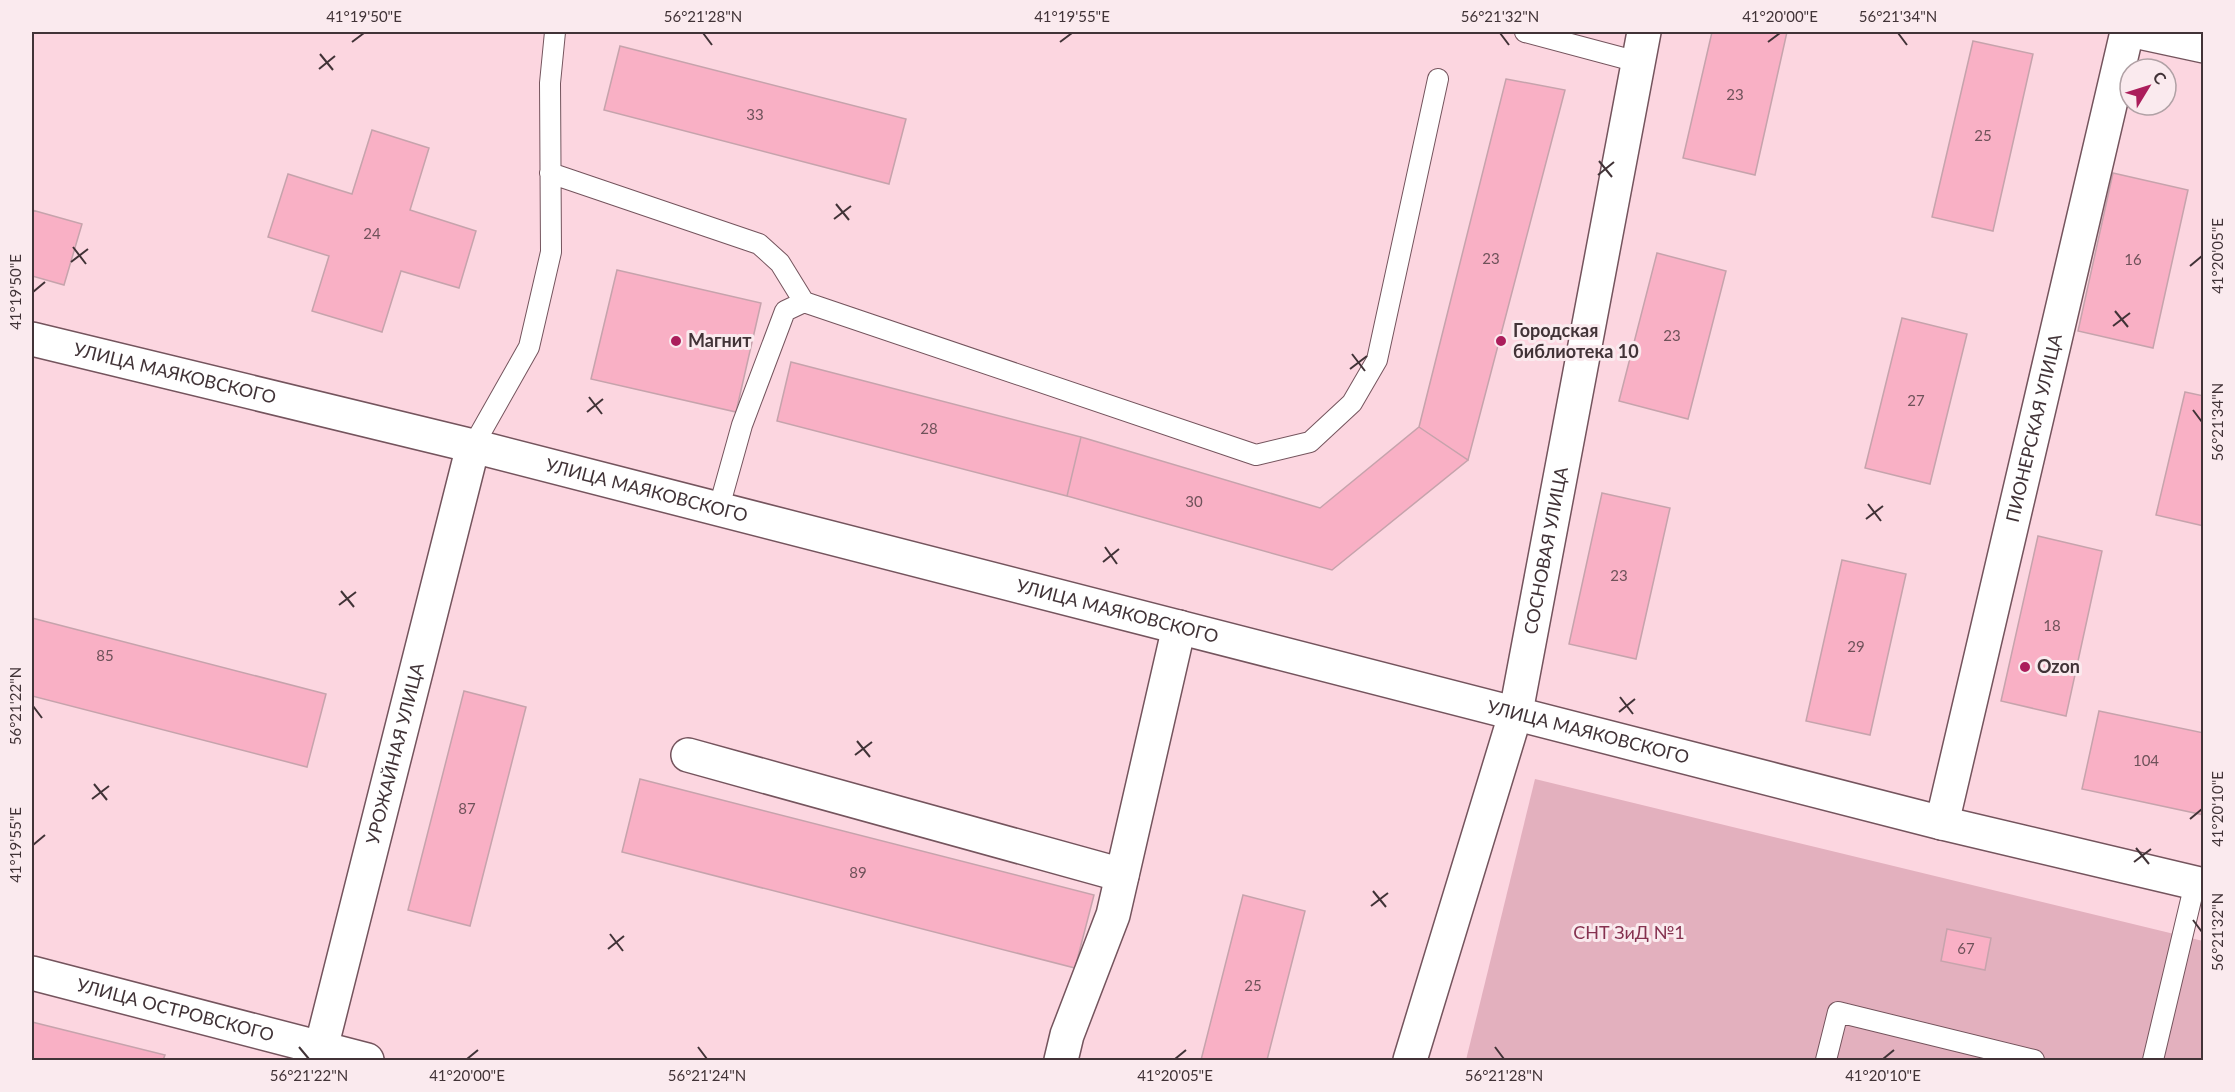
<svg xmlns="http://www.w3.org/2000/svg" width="2235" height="1092" font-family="Lato,sans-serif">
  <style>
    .green { fill: #e3b0be }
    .building { fill: #f9b0c5; stroke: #c6a3ac; stroke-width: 1.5 }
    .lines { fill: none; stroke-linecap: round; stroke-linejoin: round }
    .service-casing { stroke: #74545d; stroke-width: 22 }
    .minor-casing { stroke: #74545d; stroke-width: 36 }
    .tertiary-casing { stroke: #74545d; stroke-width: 36 }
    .service { stroke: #fff; stroke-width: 20 }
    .minor { stroke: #fff; stroke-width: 33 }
    .tertiary { stroke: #fff; stroke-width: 33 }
    .ticks { fill: none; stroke: #413337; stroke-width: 2 }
    .poi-dot { fill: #ab1d5b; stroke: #faeaee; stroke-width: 2 }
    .labels { text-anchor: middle; stroke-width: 6; stroke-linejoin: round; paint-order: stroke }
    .number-label { font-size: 15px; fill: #6f525a }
    .poi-label { font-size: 18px; font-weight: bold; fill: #413337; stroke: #faeaee; text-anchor: start }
    .street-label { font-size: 18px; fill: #413337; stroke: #faeaee }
    .park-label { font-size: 18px; fill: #85314f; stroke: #faeaee }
    .neatline { fill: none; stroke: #413337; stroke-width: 2 }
    .ticks-label { font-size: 15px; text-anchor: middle; fill: #413337 }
  </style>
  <rect width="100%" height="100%" fill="#fcd6e0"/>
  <path class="green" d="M1535,779L2203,941V1060H1466Z"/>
  <path class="building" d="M1712,32H1787L1755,175L1683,158Z
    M1973,41L2033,54L1993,231L1932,217Z
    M620,46L906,119L889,184L604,110Z
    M1506,79L1565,90L1468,460L1419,427Z
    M372,130L429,148L410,210L476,231L459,288L401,271L382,332L312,311L329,256L268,237L288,174L352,194Z
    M2113,173L2188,190L2153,348L2078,331Z
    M32,210L82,224L64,285L32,276Z
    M1657,253L1726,271L1688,419L1619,401Z
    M617,270L761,303L736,412L591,379Z
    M1902,318L1967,334L1930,484L1865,468Z
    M791,362L1081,437L1067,496L777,421Z
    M2185,392L2204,396V526L2156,515Z
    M1419,427L1468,460L1332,570L1067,496L1081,437L1320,508Z
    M1602,493L1670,508L1636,659L1569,644Z
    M2038,536L2102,551L2066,716L2001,701Z
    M1842,560L1906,574L1870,735L1806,721Z
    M32,618L326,694L307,767L32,696Z
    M464,691L526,707L470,926L408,910Z
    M2099,711L2204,733V815L2082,789Z
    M640,779L1094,895L1075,968L622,852Z
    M1243,895L1305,911L1267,1060H1201Z
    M1947,929L1991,938L1985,970L1941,961Z
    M32,1022L165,1055L163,1060H32Z"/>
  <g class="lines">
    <g class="service-casing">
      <path id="service" d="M1525,32L1638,62
        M550,173L759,244L780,263L804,302L1256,455L1310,442L1352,403L1377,360L1438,79
        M473,446L529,347L551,252L550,83L555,32
        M718,511L742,425L785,311L804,302
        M1826,1060L1838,1012L2034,1060
        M2153,1060L2195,883"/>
    </g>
    <g class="minor-casing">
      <g id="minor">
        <path d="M2139,32L2204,46"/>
        <path d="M688,755L1122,875"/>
        <path d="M1942,823L2204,885"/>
        <path id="s1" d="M32,973L367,1060"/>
        <path id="s2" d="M318,1060L473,446"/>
        <path d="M1061,1060L1067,1035L1113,915L1179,627"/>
        <path id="s3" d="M1410,1060L1516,712L1644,32"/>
      </g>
    </g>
    <g class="tertiary-casing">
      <g id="tertiary">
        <path id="s4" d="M32,339L473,446L1942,823L2127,32"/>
      </g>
    </g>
    <use href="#service" class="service"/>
    <use href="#minor" class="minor"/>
    <use href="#tertiary" class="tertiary"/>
  </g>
  <path class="ticks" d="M703,33L712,45M1500,33L1509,45M1898,33L1907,45M352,42L364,33M1060,42L1072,33M1768,42L1780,33M320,54L333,70M319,69L335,56M1599,161L1612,177M1598,175L1614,162M836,204L849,220M834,219L851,206M73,247L86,264M71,262L88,249M2190,266L2202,256M33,292L45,282M2115,311L2128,327M2113,326L2130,313M1352,354L1365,371M1350,369L1367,356M589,397L602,414M2193,410L2202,422M587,412L603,399M1868,504L1881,521M1866,519L1883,506M1105,547L1117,564M1103,562L1119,549M341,591L354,607M339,605L356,592M1620,697L1633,714M33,706L42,718M1619,712L1635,699M857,741L870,757M855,755L872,742M94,784L107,800M92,799L109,786M2190,819L2202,809M33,845L45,835M2136,848L2149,864M2134,862L2151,849M1373,891L1386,907M1371,906L1388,893M2193,920L2202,932M610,934L623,951M608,949L624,936M299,1047L309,1059M698,1047L707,1059M1495,1047L1504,1059M467,1059L478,1050M1175,1059L1186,1050M1883,1059L1894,1050"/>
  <g class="poi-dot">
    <circle cx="676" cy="341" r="6"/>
    <circle cx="1501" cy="341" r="6"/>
    <circle cx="2025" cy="667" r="6"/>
  </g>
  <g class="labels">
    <g class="number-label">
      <text x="1735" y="100">23</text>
      <text x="755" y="120">33</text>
      <text x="1983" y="141">25</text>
      <text x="372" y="239">24</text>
      <text x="1491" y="264">23</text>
      <text x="2133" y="265">16</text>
      <text x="1672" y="341">23</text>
      <text x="1916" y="406">27</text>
      <text x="929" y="434">28</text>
      <text x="1194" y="507">30</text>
      <text x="1619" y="581">23</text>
      <text x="2052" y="631">18</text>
      <text x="1856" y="652">29</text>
      <text x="105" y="661">85</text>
      <text x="2146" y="766">104</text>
      <text x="467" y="814">87</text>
      <text x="858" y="878">89</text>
      <text x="1966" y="954">67</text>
      <text x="1253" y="991">25</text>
    </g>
    <g class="poi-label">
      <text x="1513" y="337">Городская<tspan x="1513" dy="21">библиотека 10</tspan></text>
      <text x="688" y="347">Магнит</text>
      <text x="2037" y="673">Ozon</text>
    </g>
    <g class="street-label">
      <text dy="6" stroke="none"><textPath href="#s4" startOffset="147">УЛИЦА МАЯКОВСКОГО</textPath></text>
      <text dy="6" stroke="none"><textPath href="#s4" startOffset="2376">ПИОНЕРСКАЯ УЛИЦА</textPath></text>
      <text dy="6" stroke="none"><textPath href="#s4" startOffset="633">УЛИЦА МАЯКОВСКОГО</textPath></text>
      <text dy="6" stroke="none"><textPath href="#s3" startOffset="528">СОСНОВАЯ УЛИЦА</textPath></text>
      <text dy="6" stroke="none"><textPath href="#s4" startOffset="1119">УЛИЦА МАЯКОВСКОГО</textPath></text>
      <text dy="6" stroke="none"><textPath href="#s4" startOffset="1605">УЛИЦА МАЯКОВСКОГО</textPath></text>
      <text dy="6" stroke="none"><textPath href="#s2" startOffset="316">УРОЖАЙНАЯ УЛИЦА</textPath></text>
      <text dy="6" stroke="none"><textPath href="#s1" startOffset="148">УЛИЦА ОСТРОВСКОГО</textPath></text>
    </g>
    <g class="park-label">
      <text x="1629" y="939">СНТ ЗиД №1</text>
    </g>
  </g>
  <rect width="2235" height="1092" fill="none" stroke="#faeaee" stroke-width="66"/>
  <g transform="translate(2148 87) rotate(52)"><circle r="28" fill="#faeaee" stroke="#b0a1a5" stroke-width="1.5"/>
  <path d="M0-4.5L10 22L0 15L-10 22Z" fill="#ab1d5b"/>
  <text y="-9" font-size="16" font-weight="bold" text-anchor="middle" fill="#413337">С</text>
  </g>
  <rect x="33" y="33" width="2169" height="1026" class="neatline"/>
  <g class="ticks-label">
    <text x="364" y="22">41°19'50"E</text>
    <text x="703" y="22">56°21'28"N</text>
    <text x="1072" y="22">41°19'55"E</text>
    <text x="1500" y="22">56°21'32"N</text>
    <text x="1780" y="22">41°20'00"E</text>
    <text x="1898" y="22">56°21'34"N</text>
    <text transform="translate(2218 256) rotate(-90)" y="5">41°20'05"E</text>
    <text transform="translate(16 292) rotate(-90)" y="5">41°19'50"E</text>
    <text transform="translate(2218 422) rotate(-90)" y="5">56°21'34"N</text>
    <text transform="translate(16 706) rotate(-90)" y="5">56°21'22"N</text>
    <text transform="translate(2218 809) rotate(-90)" y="5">41°20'10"E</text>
    <text transform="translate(16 845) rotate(-90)" y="5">41°19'55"E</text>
    <text transform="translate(2218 932) rotate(-90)" y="5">56°21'32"N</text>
    <text x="309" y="1081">56°21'22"N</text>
    <text x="467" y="1081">41°20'00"E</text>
    <text x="707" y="1081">56°21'24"N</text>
    <text x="1175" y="1081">41°20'05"E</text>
    <text x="1504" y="1081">56°21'28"N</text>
    <text x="1883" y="1081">41°20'10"E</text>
  </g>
</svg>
